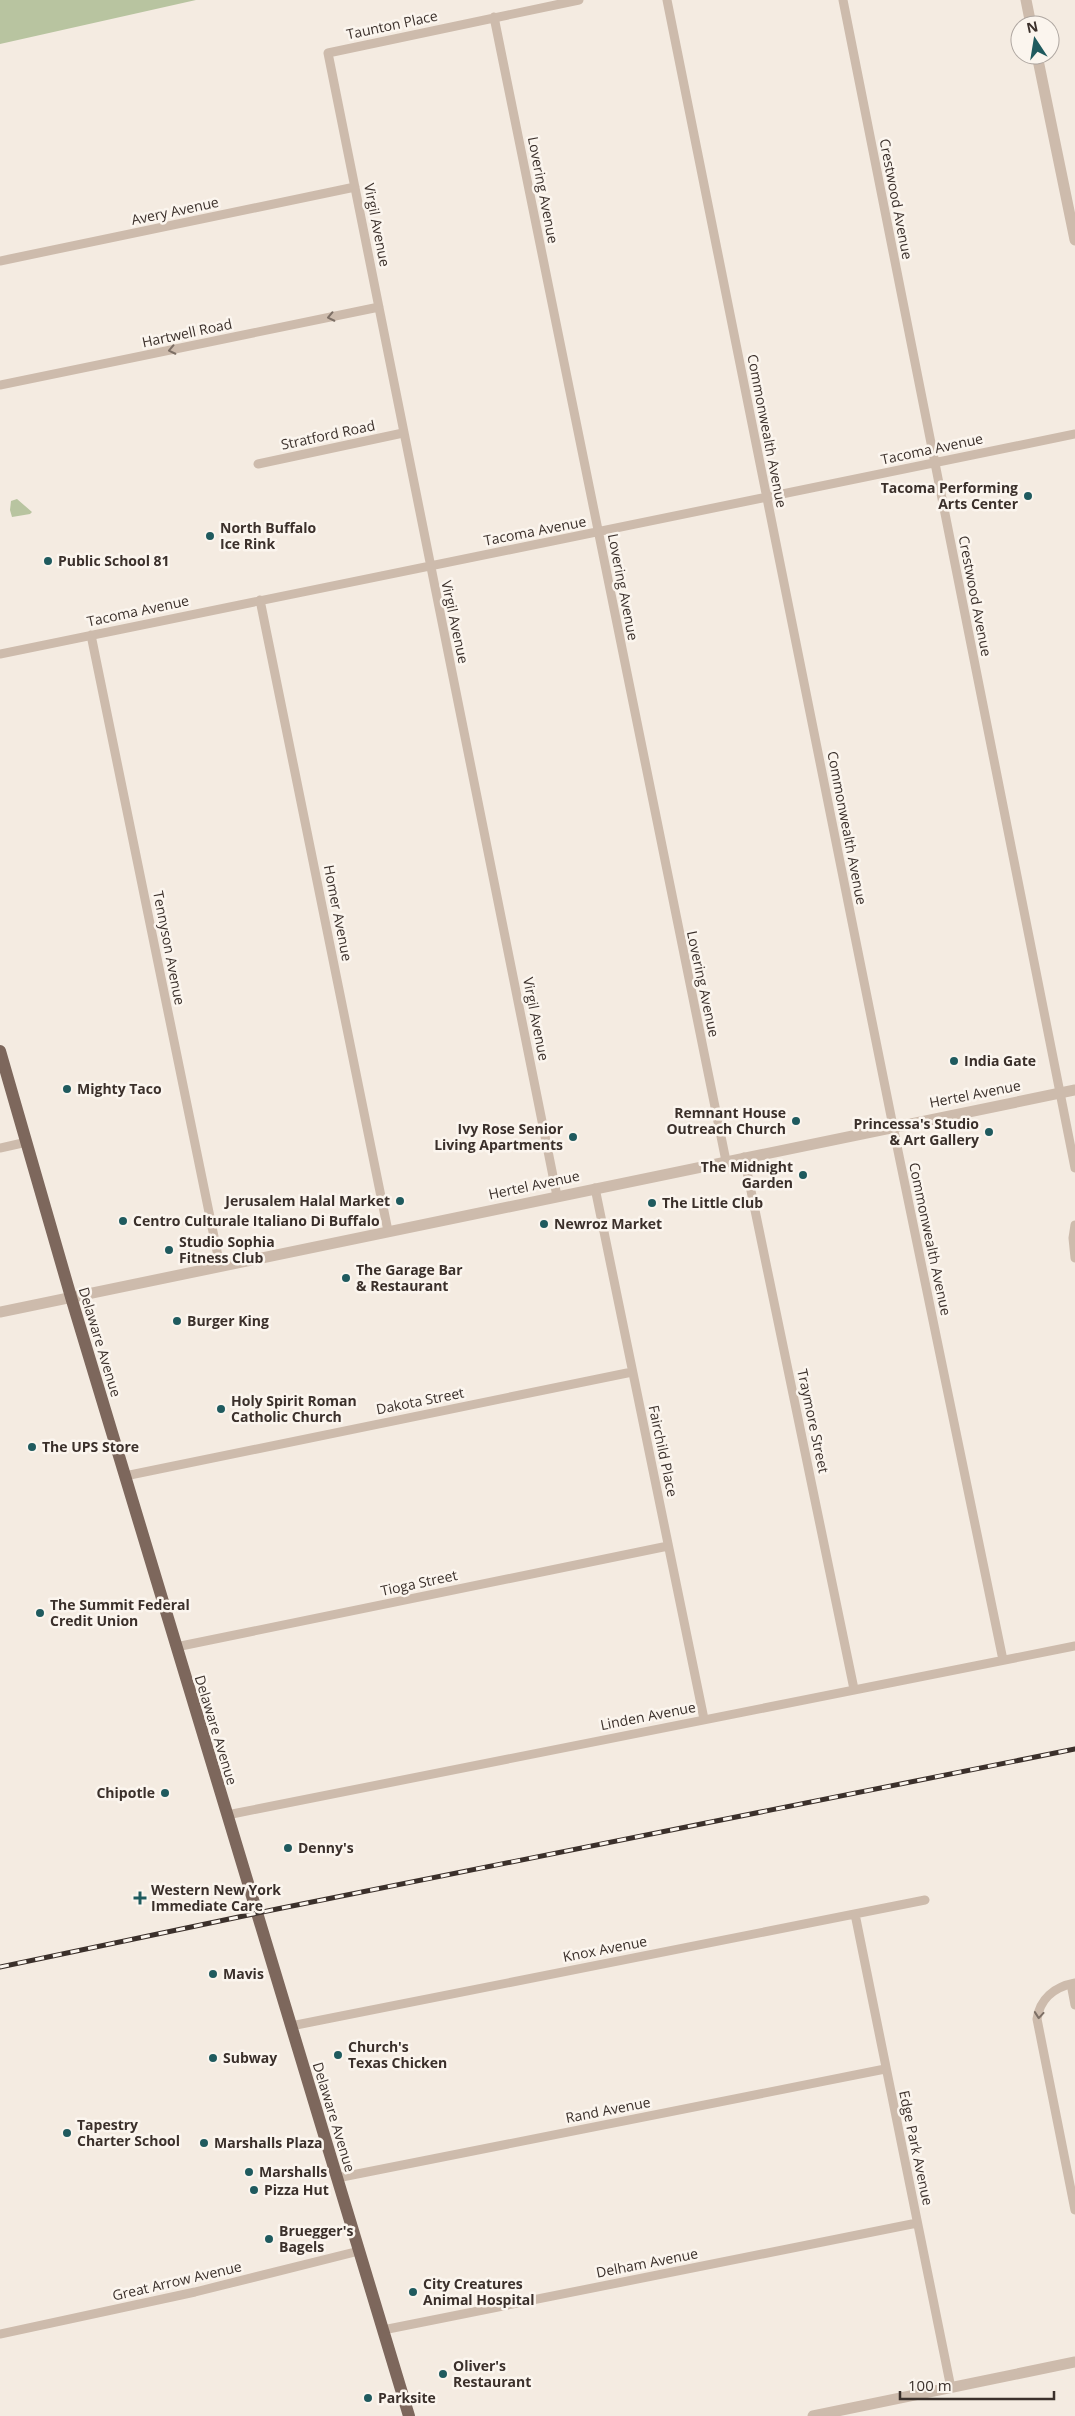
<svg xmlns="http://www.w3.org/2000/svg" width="1075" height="2416" font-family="'Open Sans',sans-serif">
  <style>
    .green { fill: #b8c4a0 }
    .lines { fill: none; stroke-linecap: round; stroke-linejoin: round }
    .minor { stroke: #cdbbac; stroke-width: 9 }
    .tertiary { stroke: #cdbbac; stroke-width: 11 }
    .primary { stroke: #7d675c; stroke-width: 12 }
    .rail-casing { stroke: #3b302b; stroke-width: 5 }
    .rail { stroke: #fbf5ee; stroke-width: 3; stroke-dasharray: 9; stroke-linecap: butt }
    .oneway { stroke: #7d6f65 }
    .poi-dot { fill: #1f5a5e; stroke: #fbf5ee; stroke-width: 2 }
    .labels { text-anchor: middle; stroke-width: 5; stroke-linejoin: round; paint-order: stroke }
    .street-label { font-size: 14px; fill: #3b302b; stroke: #fbf5ee }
    .poi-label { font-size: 14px; font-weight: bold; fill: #3b302b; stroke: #fbf5ee; text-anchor: start }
  </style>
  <rect width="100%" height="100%" fill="#f4ebe1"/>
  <path class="green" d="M0,0H196L0,44Z
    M17,499L32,512L30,514L12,517L10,510L11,501Z"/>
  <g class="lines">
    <path class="minor" d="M667,0L897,1146L1003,1660
      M843,0L1075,1168
      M494,17L726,1161
      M0,261L355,187
      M0,385L379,307
      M258,464L403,433
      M260,600L388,1231
      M91,635L220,1266
      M0,654L1075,434
      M0,1148L27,1142
      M744,1157L854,1689
      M595,1188L704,1719
      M557,1196L328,53L579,0
      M1075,1225L1073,1238L1075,1258
      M125,1476L632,1372
      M176,1647L668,1546
      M227,1815L1075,1646
      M855,1914L951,2388
      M1075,1983C1054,1987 1040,1999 1037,2019L1075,2210
      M1071,1984L1075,2005
      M291,2026L925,1900
      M337,2178L885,2069
      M383,2330L917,2223
      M0,2334L195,2292L359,2251"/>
    <path class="tertiary" d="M1026,0L1031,25
      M1037,55L1075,240
      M0,1312L1075,1090
      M813,2416L1075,2362"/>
    <path class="primary" d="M0,1051L71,1297L409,2416"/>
    <g class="rail-casing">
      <path id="rail" d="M0,1967L277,1909L1075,1749"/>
    </g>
    <use href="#rail" class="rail"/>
  </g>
  <defs><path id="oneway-chevron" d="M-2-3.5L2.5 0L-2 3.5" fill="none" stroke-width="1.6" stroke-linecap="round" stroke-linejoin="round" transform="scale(1.25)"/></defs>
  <g class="oneway">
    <use href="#oneway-chevron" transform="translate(331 317) rotate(168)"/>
    <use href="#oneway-chevron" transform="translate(172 350) rotate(168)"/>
    <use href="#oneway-chevron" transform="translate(1039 2015) rotate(95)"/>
  </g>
  <g class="poi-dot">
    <circle cx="1028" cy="496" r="5"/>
    <circle cx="210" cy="536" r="5"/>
    <circle cx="48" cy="561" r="5"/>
    <circle cx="954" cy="1061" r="5"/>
    <circle cx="67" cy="1089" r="5"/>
    <circle cx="796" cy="1121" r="5"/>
    <circle cx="989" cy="1132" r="5"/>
    <circle cx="573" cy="1137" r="5"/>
    <circle cx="803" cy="1175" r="5"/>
    <circle cx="400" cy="1201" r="5"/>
    <circle cx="652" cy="1203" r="5"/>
    <circle cx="123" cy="1221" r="5"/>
    <circle cx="544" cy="1224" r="5"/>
    <circle cx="169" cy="1250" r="5"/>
    <circle cx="346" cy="1278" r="5"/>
    <circle cx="177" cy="1321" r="5"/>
    <circle cx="221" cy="1409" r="5"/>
    <circle cx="32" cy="1447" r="5"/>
    <circle cx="40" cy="1613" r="5"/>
    <circle cx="165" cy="1793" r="5"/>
    <circle cx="288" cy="1848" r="5"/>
    <path d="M137.5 1890.5h5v5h5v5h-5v5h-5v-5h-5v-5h5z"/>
    <circle cx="213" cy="1974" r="5"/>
    <circle cx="338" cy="2055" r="5"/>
    <circle cx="213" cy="2058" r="5"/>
    <circle cx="67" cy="2133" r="5"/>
    <circle cx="204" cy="2143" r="5"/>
    <circle cx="249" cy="2172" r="5"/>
    <circle cx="254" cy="2190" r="5"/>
    <circle cx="269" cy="2239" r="5"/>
    <circle cx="413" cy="2292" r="5"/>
    <circle cx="443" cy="2374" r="5"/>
    <circle cx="368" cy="2398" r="5"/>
  </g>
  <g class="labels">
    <g class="street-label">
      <text transform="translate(392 25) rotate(-12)" y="5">Taunton Place</text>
      <text transform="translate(543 190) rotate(79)" y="5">Lovering Avenue</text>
      <text transform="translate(896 199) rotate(79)" y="5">Crestwood Avenue</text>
      <text transform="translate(175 211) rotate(-12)" y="5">Avery Avenue</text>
      <text transform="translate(377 225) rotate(79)" y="5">Virgil Avenue</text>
      <text transform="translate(187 333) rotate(-12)" y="5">Hartwell Road</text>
      <text transform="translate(767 431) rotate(79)" y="5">Commonwealth Avenue</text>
      <text transform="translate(328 435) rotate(-12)" y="5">Stratford Road</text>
      <text transform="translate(932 449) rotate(-12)" y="5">Tacoma Avenue</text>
      <text transform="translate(535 531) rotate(-11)" y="5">Tacoma Avenue</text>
      <text transform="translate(623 587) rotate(79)" y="5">Lovering Avenue</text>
      <text transform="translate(975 596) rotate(79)" y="5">Crestwood Avenue</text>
      <text transform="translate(138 611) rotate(-12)" y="5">Tacoma Avenue</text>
      <text transform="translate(455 622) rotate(78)" y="5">Virgil Avenue</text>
      <text transform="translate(847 828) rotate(79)" y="5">Commonwealth Avenue</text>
      <text transform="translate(338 913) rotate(79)" y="5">Homer Avenue</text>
      <text transform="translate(169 948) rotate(79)" y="5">Tennyson Avenue</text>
      <text transform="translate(703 984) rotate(78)" y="5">Lovering Avenue</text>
      <text transform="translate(536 1019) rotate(79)" y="5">Virgil Avenue</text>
      <text transform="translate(975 1094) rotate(-11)" y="5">Hertel Avenue</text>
      <text transform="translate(534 1185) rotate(-12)" y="5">Hertel Avenue</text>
      <text transform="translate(930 1239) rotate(78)" y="5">Commonwealth Avenue</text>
      <text transform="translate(100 1342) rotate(73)" y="5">Delaware Avenue</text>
      <text transform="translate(420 1401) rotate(-11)" y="5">Dakota Street</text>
      <text transform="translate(813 1421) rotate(78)" y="5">Traymore Street</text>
      <text transform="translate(663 1451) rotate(78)" y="5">Fairchild Place</text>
      <text transform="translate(419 1583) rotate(-12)" y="5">Tioga Street</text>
      <text transform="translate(648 1716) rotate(-11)" y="5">Linden Avenue</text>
      <text transform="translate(216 1730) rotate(73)" y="5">Delaware Avenue</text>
      <text transform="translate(605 1949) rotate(-11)" y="5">Knox Avenue</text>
      <text transform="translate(608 2110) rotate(-11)" y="5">Rand Avenue</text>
      <text transform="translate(334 2117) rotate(73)" y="5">Delaware Avenue</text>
      <text transform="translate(916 2148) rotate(78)" y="5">Edge Park Avenue</text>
      <text transform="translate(647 2263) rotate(-11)" y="5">Delham Avenue</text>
      <text transform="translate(177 2281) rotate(-13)" y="5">Great Arrow Avenue</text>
    </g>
    <g class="poi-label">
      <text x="1018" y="493" text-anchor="end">Tacoma Performing<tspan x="1018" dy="16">Arts Center</tspan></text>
      <text x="220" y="533">North Buffalo<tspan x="220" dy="16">Ice Rink</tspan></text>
      <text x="58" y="566">Public School 81</text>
      <text x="964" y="1066">India Gate</text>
      <text x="77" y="1094">Mighty Taco</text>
      <text x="786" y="1118" text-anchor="end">Remnant House<tspan x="786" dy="16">Outreach Church</tspan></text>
      <text x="979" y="1129" text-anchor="end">Princessa's Studio<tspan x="979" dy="16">&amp; Art Gallery</tspan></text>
      <text x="563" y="1134" text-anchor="end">Ivy Rose Senior<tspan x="563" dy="16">Living Apartments</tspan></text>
      <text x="793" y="1172" text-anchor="end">The Midnight<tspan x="793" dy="16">Garden</tspan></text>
      <text x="390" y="1206" text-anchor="end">Jerusalem Halal Market</text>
      <text x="662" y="1208">The Little Club</text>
      <text x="133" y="1226">Centro Culturale Italiano Di Buffalo</text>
      <text x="554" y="1229">Newroz Market</text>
      <text x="179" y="1247">Studio Sophia<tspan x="179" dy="16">Fitness Club</tspan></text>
      <text x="356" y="1275">The Garage Bar<tspan x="356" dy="16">&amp; Restaurant</tspan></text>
      <text x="187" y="1326">Burger King</text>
      <text x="231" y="1406">Holy Spirit Roman<tspan x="231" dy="16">Catholic Church</tspan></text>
      <text x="42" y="1452">The UPS Store</text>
      <text x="50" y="1610">The Summit Federal<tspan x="50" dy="16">Credit Union</tspan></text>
      <text x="155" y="1798" text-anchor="end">Chipotle</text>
      <text x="298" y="1853">Denny's</text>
      <text x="151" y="1895">Western New York<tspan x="151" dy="16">Immediate Care</tspan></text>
      <text x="223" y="1979">Mavis</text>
      <text x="348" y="2052">Church's<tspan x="348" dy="16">Texas Chicken</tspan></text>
      <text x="223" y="2063">Subway</text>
      <text x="77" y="2130">Tapestry<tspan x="77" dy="16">Charter School</tspan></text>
      <text x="214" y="2148">Marshalls Plaza</text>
      <text x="259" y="2177">Marshalls</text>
      <text x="264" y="2195">Pizza Hut</text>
      <text x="279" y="2236">Bruegger's<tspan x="279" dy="16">Bagels</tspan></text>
      <text x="423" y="2289">City Creatures<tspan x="423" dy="16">Animal Hospital</tspan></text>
      <text x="453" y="2371">Oliver's<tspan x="453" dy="16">Restaurant</tspan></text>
      <text x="378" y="2403">Parksite</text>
    </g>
  </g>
  <g transform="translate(1035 40) rotate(348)"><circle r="24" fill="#fbf5ee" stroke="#aea6a0"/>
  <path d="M0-4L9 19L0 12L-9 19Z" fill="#1f5a5e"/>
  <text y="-8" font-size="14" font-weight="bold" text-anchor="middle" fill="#3b302b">N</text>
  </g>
  <path d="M900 2391v8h154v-8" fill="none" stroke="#3b302b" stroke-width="2.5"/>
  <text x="908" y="2391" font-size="15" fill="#3b302b" stroke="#fbf5ee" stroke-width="4" paint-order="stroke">100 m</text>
</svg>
